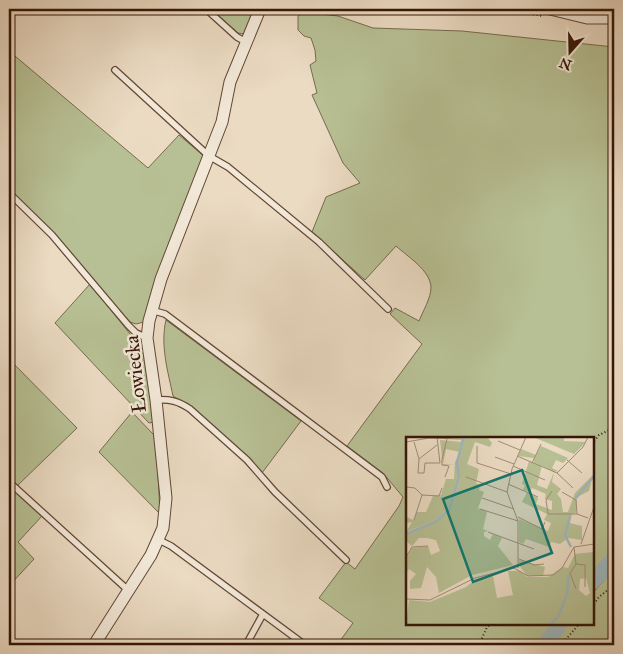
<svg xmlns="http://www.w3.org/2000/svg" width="623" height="654" font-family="'IM FELL Great Primer',serif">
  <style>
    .green { fill: #b7c094; stroke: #766b4d }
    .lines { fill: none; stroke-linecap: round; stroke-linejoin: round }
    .river { stroke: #9eb8bf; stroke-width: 16 }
    .service-casing { stroke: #634735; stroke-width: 8 }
    .minor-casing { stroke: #634735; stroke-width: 13 }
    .path { stroke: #361606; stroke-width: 2; stroke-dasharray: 1 2.5; stroke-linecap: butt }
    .service { stroke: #f2e8d8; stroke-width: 5.5 }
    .minor { stroke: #f2e8d8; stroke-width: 11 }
    .labels { text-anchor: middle; stroke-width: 5; stroke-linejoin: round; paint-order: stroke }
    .street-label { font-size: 20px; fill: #361606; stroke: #f2e8d8 }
    .inset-river { fill: none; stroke: #9eb8bf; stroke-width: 2.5 }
    .inset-road { fill: none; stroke: #a38c77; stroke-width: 1 }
    .view { fill: #0f766e; fill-opacity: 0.15; stroke: #0f766e; stroke-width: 2.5 }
    .inset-edge { fill: none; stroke: #361606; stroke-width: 2.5 }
  </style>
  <rect width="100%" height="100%" fill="#ebdbc3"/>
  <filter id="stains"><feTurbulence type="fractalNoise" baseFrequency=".004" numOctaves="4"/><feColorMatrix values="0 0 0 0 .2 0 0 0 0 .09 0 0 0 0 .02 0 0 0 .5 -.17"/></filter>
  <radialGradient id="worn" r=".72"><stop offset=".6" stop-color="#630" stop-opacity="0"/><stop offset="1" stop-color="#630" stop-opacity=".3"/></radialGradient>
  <path class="green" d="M211,9H255L244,34L238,33Z
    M304,12L338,16L373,28L462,31L614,47V553L592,575V438H407V623H553L540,645H337L353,623L319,598L346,562L355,569L399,506L403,497L383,473L347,446L422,344L390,314L395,308L419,321C423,311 431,298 431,287C430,270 408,257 396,246L365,280L312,232L326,197L360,183L343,163L312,95L317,93L310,65L316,61L315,50L311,38L304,36L298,30V16Z
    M9,51L148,168L179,135L205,157L144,322L136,324L130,322L54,235L9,190Z
    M90,284L143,350L151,392L154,422L149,423L55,323Z
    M166,320L301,421L262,473C233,446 207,416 173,396C168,372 160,345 166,320Z
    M9,359L77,428L17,486L9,478Z
    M132,412L153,434L156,435L160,514L99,452Z
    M9,486L42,516L18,542L34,559L9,586Z
    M614,569V645H552L568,623H592V594Z"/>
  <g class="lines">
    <path class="river" d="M592,582L614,559
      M546,645L560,623"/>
    <g class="service-casing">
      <path id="service" d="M206,9L237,37L246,42
        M115,70L209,156L228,167L319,242L388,309
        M9,193L52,235L128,325L136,333L147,338
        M151,310L165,314L382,477L387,487
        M156,400C170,399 178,401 190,409L247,460L275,492L346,560
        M9,482L129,591
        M159,540L171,546L305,645
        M246,645L263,614"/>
    </g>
    <g class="minor-casing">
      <path id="minor" d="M550,9L587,18H614
        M94,645L151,555L163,528L166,498L156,400L147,338L149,321L161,279L222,122L230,82L260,9"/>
    </g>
    <path class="path" d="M460,9L512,11L543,16
      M592,444L599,435L614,428
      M592,607L599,597L614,585
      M479,645L487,627L492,623
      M561,645L580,623"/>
    <use href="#service" class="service"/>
    <use href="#minor" class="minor"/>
  </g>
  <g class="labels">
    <g class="street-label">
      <text transform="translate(135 374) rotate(-96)" y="7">Łowiecka</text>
    </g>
  </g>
  <g transform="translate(406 437)">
    <rect width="188" height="188" fill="#ebdbc3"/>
    <path d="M55,0H57V5L55,15L51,26L53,41L42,73L30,83L0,95L6,85L1,86V80L7,83L11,75H20L27,59L35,58L40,42H48L49,25L54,15L40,12L37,27L49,28H37L34,3L55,5ZM59,0H81L86,6L84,10L69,5L61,27L73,32L70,46L74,48L73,53L78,55L72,71L81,75L77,92L82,94L78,95V99L84,103L87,97L96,101L92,109L107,128L66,138L33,156L30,140L21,130L15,151L4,152V144L10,137L3,132L0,136V121L6,111L22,109L25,118L34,114L30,103L21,101H13L6,109L0,104V98L30,85L43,74L54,41L52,25ZM127,0H158V4L180,5L168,17ZM135,9L162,21L157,26L150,23L146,31L152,34L148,35L146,45L155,52L151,57L155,62L157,75H162L169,56L187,38L183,54L171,60L170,76L166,77L164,86L176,89V103L162,101L154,107L145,105L143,110L120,102L117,107L113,105V82L142,94L145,86L138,83L141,77L116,65L121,55L132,61L130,67L146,73V64L139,62L140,57L126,51L124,55L117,53L119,48L116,47L123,24L128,26V21L112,19L115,12L130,18ZM136,29L148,35L141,52L131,48ZM187,115V187H0L3,163L24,165L60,150L70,142L87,139L91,161L107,158L102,134H114L121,140H142L157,130L162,131L169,117ZM180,141L184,156L180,159L173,153L174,142ZM113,123L139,130L137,139H121L113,128Z" fill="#b7c094" fill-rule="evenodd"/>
    <path class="inset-river" d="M170,61L188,39M164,79L159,98L165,110M0,97L31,84L43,73L53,40L51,25L58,0M145,187L152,180L161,157L163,138"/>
    <path class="inset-road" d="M31,0L34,26H19L18,36H12L13,22L31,8M92,4L114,13M0,5L23,1L55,2M8,5L13,22M71,9V26L105,37M111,19L151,36L177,10L182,0M89,20L108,27M161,23L176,36M126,26L135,7M107,29L139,43M151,36L167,51M39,40L43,29L36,28V22L41,2M60,40L101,55M102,47L132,60M0,50L9,51L16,58L33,59L36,51M146,54L140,63L142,77H171M156,55L170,63L171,77L182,81M76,61L108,72M74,72L112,84M112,80L136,92L139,85M8,83L16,58M82,95L128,112M175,107L188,70M168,110L170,127L164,136L170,152M0,120L6,110L22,109M113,122L128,128L138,127M170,127L179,128V150M112,131V84L101,55L106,32L120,0M0,162L24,163L69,141L108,131L122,139L147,138L156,131L168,110L188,107"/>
    <path class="view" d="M116,33L146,116L67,145L37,62Z"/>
    <rect width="188" height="188" class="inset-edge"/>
  </g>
  <rect width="623" height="654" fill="none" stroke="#ebdbc3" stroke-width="30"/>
  <rect x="10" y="10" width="603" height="634" fill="none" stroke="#361606" stroke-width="2.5"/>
  <rect x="15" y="15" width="593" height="624" fill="none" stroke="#361606"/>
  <g transform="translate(570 52) rotate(200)" stroke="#f2e8d8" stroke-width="4" paint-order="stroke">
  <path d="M0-4L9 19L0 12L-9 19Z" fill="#361606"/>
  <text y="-8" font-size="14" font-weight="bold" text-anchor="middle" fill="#361606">N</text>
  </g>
  <rect width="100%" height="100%" filter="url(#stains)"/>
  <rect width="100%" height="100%" fill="url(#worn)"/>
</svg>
